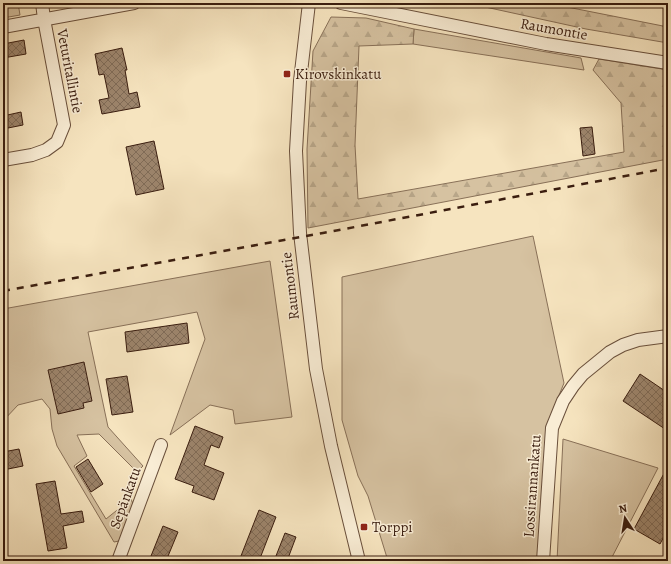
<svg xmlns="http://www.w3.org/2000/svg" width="671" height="564" font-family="Alegreya,serif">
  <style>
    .green { fill: #d6c2a1; stroke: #887058 }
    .forest { fill: url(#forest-firs); stroke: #887058 }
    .building { fill: url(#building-cross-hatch); stroke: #3a1d0f }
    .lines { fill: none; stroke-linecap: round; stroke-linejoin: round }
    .minor-casing { stroke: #694f3b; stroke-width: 14 }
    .minor { stroke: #f9edd5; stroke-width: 12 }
    .rail { stroke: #3a1d0f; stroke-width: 2.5; stroke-dasharray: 7 7; stroke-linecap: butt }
    .poi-dot { fill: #8f2418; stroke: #f9edd5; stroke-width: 1.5 }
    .labels { text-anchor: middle; stroke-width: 3; stroke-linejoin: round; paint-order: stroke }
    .street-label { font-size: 15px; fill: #3a1d0f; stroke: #f9edd5 }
    .poi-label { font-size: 15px; fill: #3a1d0f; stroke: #f9edd5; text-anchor: start }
  </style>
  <defs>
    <pattern id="forest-firs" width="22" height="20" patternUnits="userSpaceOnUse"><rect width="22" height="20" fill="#d6c2a1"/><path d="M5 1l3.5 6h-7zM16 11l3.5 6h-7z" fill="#b8a689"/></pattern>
    <pattern id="building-cross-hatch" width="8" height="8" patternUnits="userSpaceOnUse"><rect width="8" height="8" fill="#9c846b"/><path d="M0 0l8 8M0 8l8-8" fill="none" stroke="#806b56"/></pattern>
  </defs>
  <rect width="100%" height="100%" fill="#f6e4bf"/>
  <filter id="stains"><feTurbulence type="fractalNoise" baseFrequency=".005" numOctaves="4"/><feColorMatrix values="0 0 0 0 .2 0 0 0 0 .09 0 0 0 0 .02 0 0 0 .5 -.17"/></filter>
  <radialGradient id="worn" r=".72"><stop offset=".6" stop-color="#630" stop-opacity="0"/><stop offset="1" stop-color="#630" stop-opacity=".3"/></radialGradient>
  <path class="green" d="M3,3H18L20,15L3,18Z
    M414,29L581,58L584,70L413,44Z
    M533,236L564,383L549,420L541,561H388L368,496L358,476L342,420V277Z
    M270,261L292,417L235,424L233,410L210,405L170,435L205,339L197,312L88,332L108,427L143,466L137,472L99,434L77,435L87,456L74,466L106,519L131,499L133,504L119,541L114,542L57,446L52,429L50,409L42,399L18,405L3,421V309Z
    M563,439L658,468L610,561H557Z"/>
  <path class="forest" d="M467,3H567V7L668,27V43L586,29Z
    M331,17L366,18L414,29L413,44L359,46L355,145L358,199L624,152L621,103L593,70L599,59L668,70V159L308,228L307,149L313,51Z"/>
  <path class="building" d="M24,40L26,54L3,58V44Z
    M122,48L127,70H125L129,94L137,92L140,107L102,114L99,100L109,98L104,74L99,75L95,54Z
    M21,112L23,125L3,129V116Z
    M592,127L595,154L583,156L580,128Z
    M154,141L164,189L136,195L126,147Z
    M187,323L189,343L127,352L125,332Z
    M84,362L92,401L83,403L84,408L58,414L48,370Z
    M640,374L668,393V431L623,401Z
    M127,376L133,412L112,415L106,379Z
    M195,426L223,437L219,448L211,445L204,465L224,473L214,500L192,492L194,486L175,479Z
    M19,449L23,466L3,470V452Z
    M88,459L103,484L91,492L76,467Z
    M668,466V529L660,544L634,529Z
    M55,481L61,514L82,511L84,522L63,526L67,548L48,551L36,484Z
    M259,510L276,517L259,561H239Z
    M163,526L178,532L166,561H149Z
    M285,533L296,537L287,561H274Z"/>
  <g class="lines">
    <g class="minor-casing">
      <path id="minor" d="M309,3L300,81L296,151L300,233L316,369L331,446L359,561
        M341,3L546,44L668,63
        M3,27L134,3
        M3,160L32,155L46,150L57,142L64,125L44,19L42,3
        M118,561L161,445
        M543,561L552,428L563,401L573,386L583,374L610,352L623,345L638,340L668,336"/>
    </g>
    <use href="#minor" class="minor"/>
    <path class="rail" d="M3,291L323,233L668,168"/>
  </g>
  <g class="poi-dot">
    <rect x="283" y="70" width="8" height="8" rx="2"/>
    <rect x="360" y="523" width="8" height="8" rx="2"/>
  </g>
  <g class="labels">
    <g class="street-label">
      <text transform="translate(554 29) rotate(10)" y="5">Raumontie</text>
      <text transform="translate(70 71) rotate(79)" y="5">Veturitallintie</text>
      <text transform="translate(290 286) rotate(-97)" y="5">Raumontie</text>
      <text transform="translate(532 486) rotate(-86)" y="5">Lossirannankatu</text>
      <text transform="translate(125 498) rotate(-70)" y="5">Sepänkatu</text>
    </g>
    <g class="poi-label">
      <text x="295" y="79">Kirovskinkatu</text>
      <text x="372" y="532">Torppi</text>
    </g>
  </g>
  <rect width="671" height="564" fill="none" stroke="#f6e4bf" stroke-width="16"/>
  <rect x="4" y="4" width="663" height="556" fill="none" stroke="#3a1d0f" stroke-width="2"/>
  <rect x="8" y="8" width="655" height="548" fill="none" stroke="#3a1d0f"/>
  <g transform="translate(625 518) rotate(348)" stroke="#f9edd5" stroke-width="3" paint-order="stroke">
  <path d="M0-3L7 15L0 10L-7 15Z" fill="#3a1d0f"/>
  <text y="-6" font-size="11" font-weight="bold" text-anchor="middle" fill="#3a1d0f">N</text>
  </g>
  <rect width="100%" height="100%" filter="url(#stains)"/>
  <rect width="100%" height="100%" fill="url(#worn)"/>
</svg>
